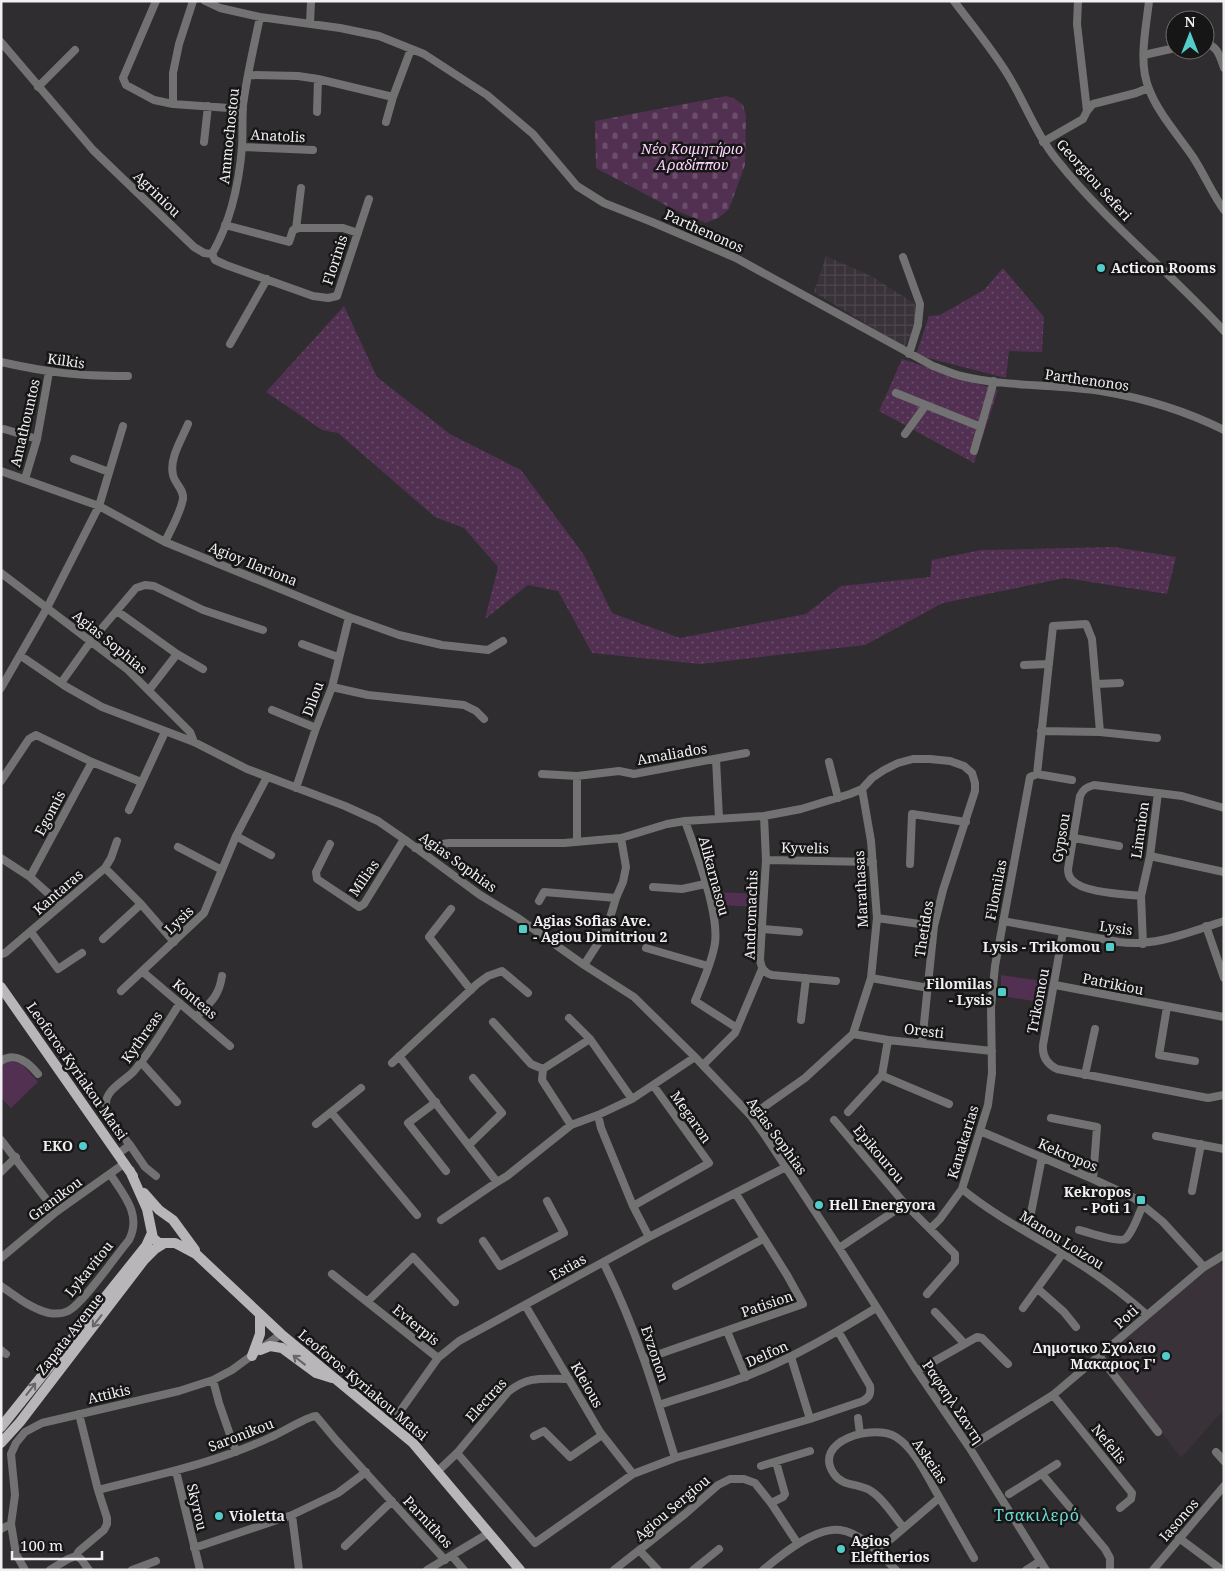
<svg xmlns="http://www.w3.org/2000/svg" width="1225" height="1571" font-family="'Noto Serif',serif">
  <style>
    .built { fill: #393239 }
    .industrial { fill: url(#industrial-grid) }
    .grass { fill: url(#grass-dots) }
    .cemetery { fill: url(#cemetery-stones) }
    .green { fill: #513051 }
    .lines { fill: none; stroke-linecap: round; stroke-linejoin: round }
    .minor { stroke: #737273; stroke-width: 8 }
    .major { stroke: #b8b6b8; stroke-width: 10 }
    .oneway { stroke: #686668 }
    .poi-dot { fill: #53cdca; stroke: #171617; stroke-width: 2 }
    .labels { text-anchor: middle; stroke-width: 5; stroke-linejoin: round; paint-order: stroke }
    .street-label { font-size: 14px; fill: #f1eff1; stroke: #171617 }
    .park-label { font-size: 14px; font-style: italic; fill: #fed3fd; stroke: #171617 }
    .poi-label { font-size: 14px; font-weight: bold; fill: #f1eff1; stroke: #171617; text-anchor: start }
    .quarter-label { font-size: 16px; letter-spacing: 1px; fill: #6fdbd7; stroke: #171617 }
  </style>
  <defs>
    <pattern id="industrial-grid" width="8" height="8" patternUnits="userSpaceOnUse" patternTransform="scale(1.25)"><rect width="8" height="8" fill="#393239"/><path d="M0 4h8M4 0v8" fill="none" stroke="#4c464c"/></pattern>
    <pattern id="grass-dots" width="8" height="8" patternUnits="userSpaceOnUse" patternTransform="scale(1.25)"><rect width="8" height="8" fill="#513051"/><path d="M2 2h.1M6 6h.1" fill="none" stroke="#6a4e6a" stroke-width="1.8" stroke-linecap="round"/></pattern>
    <pattern id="cemetery-stones" width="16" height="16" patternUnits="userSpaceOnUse" patternTransform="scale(1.25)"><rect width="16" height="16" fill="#513051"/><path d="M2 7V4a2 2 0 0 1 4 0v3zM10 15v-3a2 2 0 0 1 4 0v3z" fill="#6a4e6a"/></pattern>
  </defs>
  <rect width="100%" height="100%" fill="#2f2d2f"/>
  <path class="built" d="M1218,1261L1224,1267V1409L1181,1458L1108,1360L1109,1351Z"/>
  <path class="industrial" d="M826,256L873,277L915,304V328L904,347L814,292Z"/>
  <path class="grass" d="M1003,268L1044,317L1042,352L1009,351L1006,378L916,355L929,316L940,315L984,290Z
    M344,306L377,377L450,434L521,470L584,555L612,613L680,638L806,614L841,586L930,577L932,560L981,550L1114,547L1176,557L1167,594L1065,578L943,603L865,645L700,664L592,653L558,591L528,585L485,619L498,567L464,528L435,517L338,433L322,430L266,392Z
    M902,359L998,390L974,463L879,411Z"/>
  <path class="cemetery" d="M727,96L735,99L743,105L746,116L745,165L729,209L720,217L706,223L673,209L596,168L595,121Z"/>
  <path class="green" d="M714,892L760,894V907L716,905Z
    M1001,975L1050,982L1046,1003L1001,996Z
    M6,1060L22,1064L38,1082L11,1108L1,1098V1064Z"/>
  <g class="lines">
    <path class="minor" d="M156,1L123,78L126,85L154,100L173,104L243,109
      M205,1L220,8L260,17L340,28L379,36L424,54L487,95L533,134L577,186L604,203L652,222L736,258L933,366C942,369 952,374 961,376C1006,387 1056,384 1101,391C1143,398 1186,411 1224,430
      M954,1C972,25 992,49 1008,75C1025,103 1036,134 1057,160C1106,222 1170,272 1224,331
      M1078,1L1077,24L1087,111
      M1149,1C1146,29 1138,62 1149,89C1158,113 1178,135 1193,157C1204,174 1212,193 1224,210
      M310,24L311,1
      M1,42L93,150L194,247L204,253L212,254
      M1205,43C1218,46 1220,57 1224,68
      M1144,55L1175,48
      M248,75L298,76L318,79L393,97
      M38,87L75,50
      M173,104V73L179,44L193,1
      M317,112L318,79
      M386,122L393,97L411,49
      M204,142L208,106
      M1043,142L1083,119L1087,111L1093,104L1136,93L1148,88
      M242,147L313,150
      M225,225L289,242L293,230L298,228H343L358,233
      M296,229L301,188
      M212,254C231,221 239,184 242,147C243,133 242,119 243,105C247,75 254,46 260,17
      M212,254L215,260L226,265L313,296L328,298L337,296L369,199
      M903,257L920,304L918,325L909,354
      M230,344L267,279
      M1,362C46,372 82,377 128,376
      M896,393L981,427
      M4,429L37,439
      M905,434L926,405
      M974,451L994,381
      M74,459L109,472
      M1,471L99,506L165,542L349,617L399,635L442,645L488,650L503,641
      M25,479L37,439L49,372
      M165,542C171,529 180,514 183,499C184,489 175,484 173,475C169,458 182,439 188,424
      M1,573L127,669L190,732L194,742
      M117,611L177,654L203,669
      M302,644L338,657
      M21,656L65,686L102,707L194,742L247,769L345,806L378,821L404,839L480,895L518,918L584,965L634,997L695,1057L751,1116L766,1137L839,1248L917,1371L969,1447L1046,1570
      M1024,665L1049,664
      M61,683L91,641L136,588L145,585L154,586L203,610L263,630
      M1096,684L1120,683
      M332,687L368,695L464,705L476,711L484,719
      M1,688L47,608L99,506L123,426
      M149,690L177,654
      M272,710L316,728
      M1041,731L1100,732L1157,738
      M716,759L719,818
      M829,762L838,798
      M542,774L577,776L619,771L634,774L746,753
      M1037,774L1053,626L1086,624L1092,639L1100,732
      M577,776V841
      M1,781L29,739L36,735L92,762L141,782
      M296,788L316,728L332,687L349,617
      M1158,793L1182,796L1224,808
      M129,810L165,732
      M764,816L766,860L760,959C761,968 764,973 772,975L836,981
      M685,821C696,852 719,912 715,943C712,963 702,983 695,1001L737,1028
      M236,836L271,855
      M1074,838L1119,846
      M330,844L316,872L317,879L359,907L364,904L404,839
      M178,847L222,870
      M415,848L449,843H564L621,838L667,824L685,821L764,816L801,809L850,794L862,789L872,778L884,770L898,763L913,759H930L950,761L964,766L972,773L975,783V791L943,890L934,926L922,1043
      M1150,856L1224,872
      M1,858L30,877L61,905
      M766,860L873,862
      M910,864L912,814L966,822
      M105,868L141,904L174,942
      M30,877L92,762
      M653,887L682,889L705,884
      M1141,896C1124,894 1083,893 1072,880C1069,877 1068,872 1068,869L1080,796C1083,789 1087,787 1094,785L1158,793L1150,856L1141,896L1143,944
      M539,901L544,892L616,898
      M451,909L429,937L471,990
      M877,918L934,926
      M1003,921L1119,942C1156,947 1189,932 1224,921
      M1206,926L1224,978
      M763,929L799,932
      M31,932L58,969L82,953
      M1063,932L1043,1045C1042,1056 1047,1064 1057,1069L1208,1098L1224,1095
      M103,939L141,904
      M646,948L708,966
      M1,954L5,953L105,868L111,858L117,841
      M584,965L606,931L616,898L623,882L626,867L621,838
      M143,972L230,1046
      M871,978L929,988
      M1055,985L1224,1017
      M121,991L204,913L236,836L267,777
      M1167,1007L1159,1055L1195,1061
      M197,1016C211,1002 219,996 222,976
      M569,1018L590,1039L632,1099
      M801,1020L806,978
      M493,1022L531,1064L543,1069
      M853,1034L888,1040L992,1051
      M399,1056L497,1182L507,1176L571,1125L598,1115L632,1099L695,1057
      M1,1061C15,1051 29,1063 38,1074
      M141,1062L177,1102
      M392,1063L477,984L488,976L502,971L528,993
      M703,1065L735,1033L762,969
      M543,1069L542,1080L571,1125
      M543,1069L590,1039
      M882,1075L885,1077L949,1104
      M1085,1075L1095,1029
      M436,1102L408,1123L446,1171
      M331,1112L417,1215
      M848,1112L882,1075L888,1040
      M598,1115L601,1128L633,1206L649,1237
      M751,1116L805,1078L853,1034L861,1009L871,978L877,918L871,841L862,789
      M1051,1118L1097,1127L1093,1179
      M834,1120L905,1204L955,1254V1262L927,1294
      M316,1124L361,1088
      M980,1131L1093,1179L1134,1198L1163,1222L1204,1267
      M1156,1136L1224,1149
      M1,1140L56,1212
      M130,1145L145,1167L156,1176
      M469,1145L502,1113L473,1078
      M119,1153L130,1145C123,1136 107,1117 106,1106C104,1090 125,1081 134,1071C152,1050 165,1026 180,1003
      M1,1172L16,1157
      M962,1189C1000,1220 1045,1241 1086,1268C1107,1282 1128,1298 1147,1315
      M1192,1191L1201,1144
      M633,1206L709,1163L653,1085
      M441,1220L497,1182
      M930,1229L940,1219L962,1189L988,1105L992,1073L991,1007L995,966L1030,777L1037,774L1072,780
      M1079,1230C1088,1232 1118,1243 1125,1239C1131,1235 1140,1212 1143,1204
      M1025,1231L1030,1218L1042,1157
      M483,1241L500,1266L564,1233L547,1201
      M839,1248L905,1204
      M1,1258L56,1212L125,1163
      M603,1262C635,1325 655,1391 675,1458
      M332,1274L438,1358
      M1,1286C16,1296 31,1309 49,1313C55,1314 62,1314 68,1311C82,1305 117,1254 129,1240C142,1215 124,1195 110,1174
      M676,1286L763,1239
      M1038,1289L1064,1312L1076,1327
      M367,1302L413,1257L455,1302
      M525,1305L600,1432L633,1474
      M1023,1308L1063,1253
      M935,1312L964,1343
      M727,1331L746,1377
      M1,1350L6,1354
      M791,1357L810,1419
      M1100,1357L1158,1432
      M645,1359L803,1304L787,1275L736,1194
      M917,1371L977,1337L982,1338L1008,1364
      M213,1380L219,1403L236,1452
      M1053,1395L1132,1493L1131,1499L1120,1508
      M659,1405C688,1395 719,1387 747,1376C793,1358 835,1333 876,1308
      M858,1418L860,1434
      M391,1424L438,1358L459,1341L649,1237L786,1167
      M534,1436L544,1431L570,1457L602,1435
      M969,1447L1053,1395L1204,1267L1224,1255
      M1216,1452L1224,1461
      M457,1453L535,1543L633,1474L675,1458L810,1419L863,1401C870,1397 871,1393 870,1386L838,1331
      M761,1466L810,1451
      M176,1471L200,1570
      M438,1471L457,1453L508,1392C529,1375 544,1379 569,1379
      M1042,1474L1105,1549L1110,1558V1570
      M98,1490C157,1475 216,1463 271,1437C281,1433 308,1416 316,1416L336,1440L445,1560
      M1009,1494L1057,1464
      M771,1503L783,1497L785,1494L776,1462
      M292,1515L299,1570
      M904,1528C894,1517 884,1499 871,1491C859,1483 843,1487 834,1474C811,1441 874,1423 896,1437C916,1450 926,1475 938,1495C950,1516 962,1537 974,1558
      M1,1529L11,1524
      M1179,1538L1222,1570
      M345,1546L392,1501
      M194,1548L292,1515L338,1493L366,1472
      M640,1551L658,1570
      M877,1551L939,1498
      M76,1556L79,1551L104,1530L107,1524V1518L98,1490L79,1414
      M452,1556L464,1570
      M25,1570L16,1554L11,1524L15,1495L11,1454L16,1443L25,1432L42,1423L179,1391L213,1380L232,1370L281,1334
      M50,1570L68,1559L76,1556L81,1559L89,1570
      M132,1570L156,1561
      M427,1570L489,1533
      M614,1570L685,1514L718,1485L730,1479H744L755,1483L771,1503L798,1544
      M693,1570L719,1549
      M763,1570C781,1555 815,1527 840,1530C862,1533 881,1555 896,1570
      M1026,1570L1040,1561
      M1153,1570L1224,1486"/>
    <path class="major" d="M1,987L133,1176
      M130,1171L147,1209L153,1238L159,1243H175L181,1246L196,1254L281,1334L413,1443L520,1570
      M144,1193L159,1210L173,1220L195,1250
      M260,1350L270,1346L282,1348L316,1373L332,1378
      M252,1356L260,1334V1315
      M1,1427L146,1246L151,1235
      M1,1443L20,1422L144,1260L155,1249L163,1244"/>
  </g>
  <defs><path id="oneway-shaft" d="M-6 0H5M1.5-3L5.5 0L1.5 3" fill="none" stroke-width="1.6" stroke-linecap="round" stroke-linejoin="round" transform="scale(1.25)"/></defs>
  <g class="oneway">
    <use href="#oneway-shaft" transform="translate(97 1321) rotate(128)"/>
    <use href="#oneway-shaft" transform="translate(299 1360) rotate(-142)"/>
    <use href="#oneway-shaft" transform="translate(31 1389) rotate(-52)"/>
  </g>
  <g class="poi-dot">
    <circle cx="1101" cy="268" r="5"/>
    <rect x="518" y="924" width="10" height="10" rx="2.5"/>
    <rect x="1105" y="942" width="10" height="10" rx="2.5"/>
    <rect x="997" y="987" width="10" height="10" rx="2.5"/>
    <circle cx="83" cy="1146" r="5"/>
    <rect x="1136" y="1195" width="10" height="10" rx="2.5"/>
    <circle cx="819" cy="1205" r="5"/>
    <circle cx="1166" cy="1356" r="5"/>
    <circle cx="219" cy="1516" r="5"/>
    <circle cx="841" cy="1549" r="5"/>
  </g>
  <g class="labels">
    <g class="street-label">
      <text transform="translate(229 136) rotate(-84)" y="5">Ammochostou</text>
      <text transform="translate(278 136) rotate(3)" y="5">Anatolis</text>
      <text transform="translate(1094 180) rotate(48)" y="5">Georgiou Seferi</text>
      <text transform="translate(157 194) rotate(44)" y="5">Agriniou</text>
      <text transform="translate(704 231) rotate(24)" y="5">Parthenonos</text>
      <text transform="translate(335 260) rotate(-72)" y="5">Florinis</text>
      <text transform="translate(66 361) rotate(8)" y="5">Kilkis</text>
      <text transform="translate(1087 380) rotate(8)" y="5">Parthenonos</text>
      <text transform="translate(25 423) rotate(-77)" y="5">Amathountos</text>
      <text transform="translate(253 564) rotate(22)" y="5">Agioy Ilariona</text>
      <text transform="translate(110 642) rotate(39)" y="5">Agias Sophias</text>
      <text transform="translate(313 699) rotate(-70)" y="5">Dilou</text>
      <text transform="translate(672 754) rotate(-10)" y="5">Amaliados</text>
      <text transform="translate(50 813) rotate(-62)" y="5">Egomis</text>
      <text transform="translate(1140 830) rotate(-82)" y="5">Limnion</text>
      <text transform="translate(1061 838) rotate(-81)" y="5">Gypsou</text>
      <text transform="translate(805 848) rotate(1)" y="5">Kyvelis</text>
      <text transform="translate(458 862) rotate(36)" y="5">Agias Sophias</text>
      <text transform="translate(714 876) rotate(75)" y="5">Alikarnasou</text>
      <text transform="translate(364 878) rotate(-55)" y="5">Milias</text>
      <text transform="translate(861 889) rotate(-93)" y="5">Marathasas</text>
      <text transform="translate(996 890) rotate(-79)" y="5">Filomilas</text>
      <text transform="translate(58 892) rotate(-41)" y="5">Kantaras</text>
      <text transform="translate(751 915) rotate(-88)" y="5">Andromachis</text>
      <text transform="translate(179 920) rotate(-44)" y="5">Lysis</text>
      <text transform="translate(1116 928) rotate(8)" y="5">Lysis</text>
      <text transform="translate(924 929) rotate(-81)" y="5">Thetidos</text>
      <text transform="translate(1113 984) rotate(11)" y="5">Patrikiou</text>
      <text transform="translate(195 999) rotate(40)" y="5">Konteas</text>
      <text transform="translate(1038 1001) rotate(-79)" y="5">Trikomou</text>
      <text transform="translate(924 1031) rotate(7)" y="5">Oresti</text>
      <text transform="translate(142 1037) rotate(-55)" y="5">Kythreas</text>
      <text transform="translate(77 1071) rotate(55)" y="5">Leoforos Kyriakou Matsi</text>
      <text transform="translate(691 1117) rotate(55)" y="5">Megaron</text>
      <text transform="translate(777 1136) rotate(54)" y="5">Agias Sophias</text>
      <text transform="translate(963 1142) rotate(-73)" y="5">Kanakarias</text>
      <text transform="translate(879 1154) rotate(50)" y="5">Epikourou</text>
      <text transform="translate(1068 1155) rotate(23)" y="5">Kekropos</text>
      <text transform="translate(55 1199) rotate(-37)" y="5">Granikou</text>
      <text transform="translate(1062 1240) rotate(32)" y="5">Manou Loizou</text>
      <text transform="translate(568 1267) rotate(-29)" y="5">Estias</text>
      <text transform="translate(89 1269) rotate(-51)" y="5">Lykavitou</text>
      <text transform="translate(767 1304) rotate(-19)" y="5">Patision</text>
      <text transform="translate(1126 1317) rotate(-42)" y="5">Poti</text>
      <text transform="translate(416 1325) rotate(39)" y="5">Evterpis</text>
      <text transform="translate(70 1334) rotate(-52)" y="5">Zapata Avenue</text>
      <text transform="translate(655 1354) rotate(71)" y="5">Evzonon</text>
      <text transform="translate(767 1354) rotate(-24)" y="5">Delfon</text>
      <text transform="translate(363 1385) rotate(40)" y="5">Leoforos Kyriakou Matsi</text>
      <text transform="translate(587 1385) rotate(60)" y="5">Kleious</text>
      <text transform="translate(109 1394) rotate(-13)" y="5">Attikis</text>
      <text transform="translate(486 1400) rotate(-48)" y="5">Electras</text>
      <text transform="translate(953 1402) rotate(56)" y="5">Ραφαηλ Σαντη</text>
      <text transform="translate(241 1435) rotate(-21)" y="5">Saronikou</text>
      <text transform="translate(1109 1444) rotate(51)" y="5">Nefelis</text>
      <text transform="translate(930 1461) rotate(56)" y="5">Askeias</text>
      <text transform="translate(197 1507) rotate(77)" y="5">Skyrou</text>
      <text transform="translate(672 1508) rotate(-40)" y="5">Agiou Sergiou</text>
      <text transform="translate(1179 1520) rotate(-49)" y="5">Iasonos</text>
      <text transform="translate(428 1522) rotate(47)" y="5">Parnithos</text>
    </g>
    <g class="park-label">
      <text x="692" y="154">Νέο Κοιμητήριο<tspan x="692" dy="16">Αραδίππου</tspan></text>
    </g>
    <g class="poi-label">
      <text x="1111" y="273">Acticon Rooms</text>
      <text x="533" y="926">Agias Sofias Ave.<tspan x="533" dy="16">- Agiou Dimitriou 2</tspan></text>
      <text x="1100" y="952" text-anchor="end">Lysis - Trikomou</text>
      <text x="992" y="989" text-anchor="end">Filomilas<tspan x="992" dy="16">- Lysis</tspan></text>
      <text x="73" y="1151" text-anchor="end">EKO</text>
      <text x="1131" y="1197" text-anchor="end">Kekropos<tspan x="1131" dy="16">- Poti 1</tspan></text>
      <text x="829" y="1210">Hell Energyora</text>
      <text x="1156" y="1353" text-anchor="end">Δημοτικο Σχολειο<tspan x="1156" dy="16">Μακαριος Γ'</tspan></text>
      <text x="229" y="1521">Violetta</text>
      <text x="851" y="1546">Agios<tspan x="851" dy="16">Eleftherios</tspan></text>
    </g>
    <g class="quarter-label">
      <text x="1037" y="1521">Τσακιλερό</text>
    </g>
  </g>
  <rect width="1225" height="1571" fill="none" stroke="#f1eff1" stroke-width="5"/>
  <g transform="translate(1190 35)"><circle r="24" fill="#171617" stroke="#6e6d6e"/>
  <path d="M0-4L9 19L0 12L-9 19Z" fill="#53cdca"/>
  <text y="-8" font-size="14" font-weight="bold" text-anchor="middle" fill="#f1eff1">N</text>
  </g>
  <path d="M12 1551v8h90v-8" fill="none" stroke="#f1eff1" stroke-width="2.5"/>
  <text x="20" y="1551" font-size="15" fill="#f1eff1" stroke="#171617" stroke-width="4" paint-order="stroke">100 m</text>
</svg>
